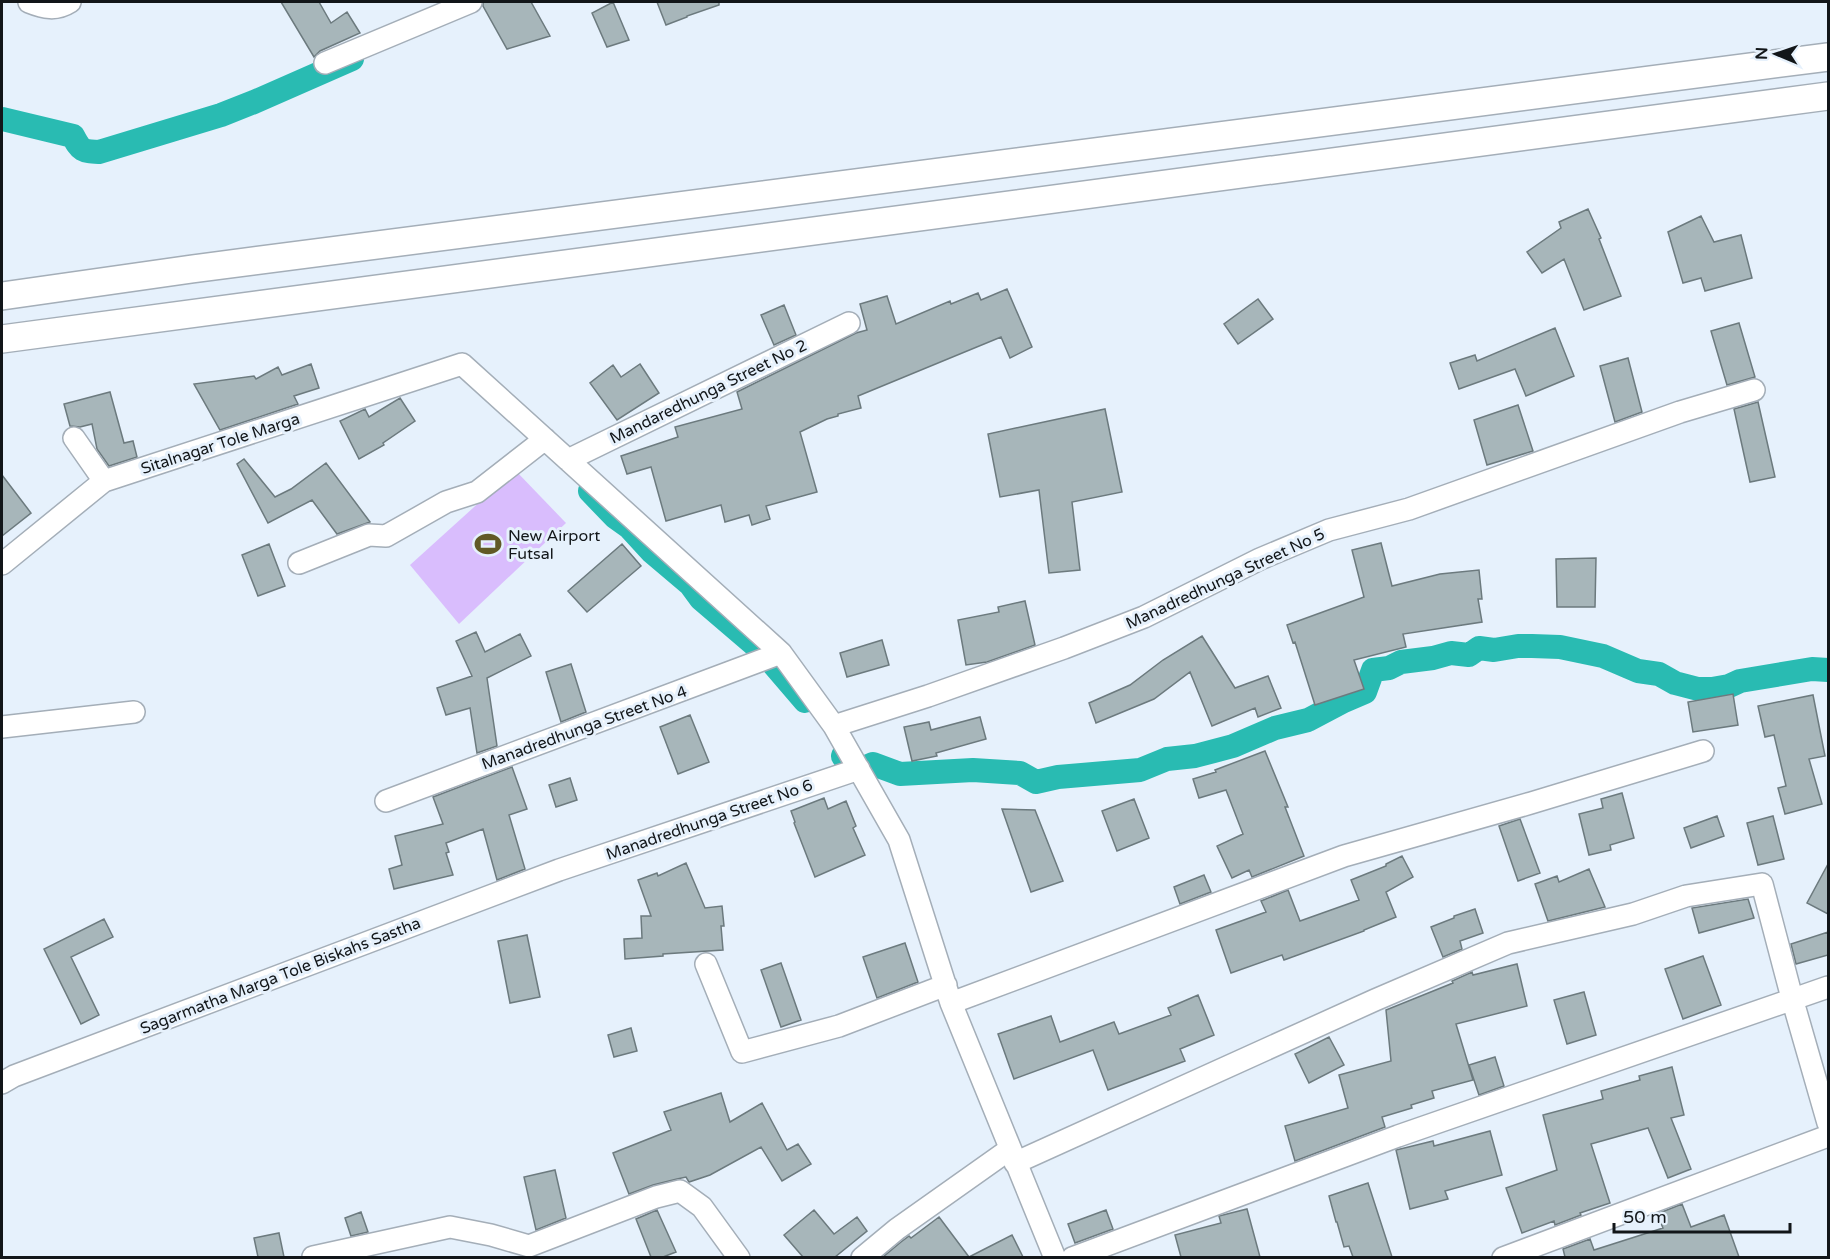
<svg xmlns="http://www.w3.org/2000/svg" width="1830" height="1259" font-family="'Varela Round',sans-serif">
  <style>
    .green { fill: #d9bdfd }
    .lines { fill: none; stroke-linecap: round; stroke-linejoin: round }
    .canal { stroke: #29bbb2; stroke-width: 24 }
    .building { fill: #a7b6ba; stroke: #6c7a7e; stroke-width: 1.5 }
    .minor-casing { stroke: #a4aeb8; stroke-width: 24 }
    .tertiary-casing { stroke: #a4aeb8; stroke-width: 30 }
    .minor { stroke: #fff; stroke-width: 21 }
    .tertiary { stroke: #fff; stroke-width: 27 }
    .labels { text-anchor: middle; stroke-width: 6; stroke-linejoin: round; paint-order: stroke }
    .street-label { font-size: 16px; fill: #121619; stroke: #e6f1fc }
    .poi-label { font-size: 16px; fill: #121619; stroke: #e6f1fc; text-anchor: start }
  </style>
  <rect width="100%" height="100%" fill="#e6f1fc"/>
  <path class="green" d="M515,470L566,523L459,624L410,565Z"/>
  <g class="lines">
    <path class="canal" d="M2,119L73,136C81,151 82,151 99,152L221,115L254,102L352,59
      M590,491L615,517L629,527L651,551L690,584L701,599L763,652L805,701
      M843,756L851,768H864L873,764L900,774L973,770L1020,773L1036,782L1058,777L1140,770L1167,759L1195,756L1233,746L1275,728L1308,720L1344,701L1365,692L1373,670L1389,668L1401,662L1433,658L1451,653L1469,655L1479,648L1494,650L1518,646H1532L1560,647L1603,656L1638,671L1659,674L1675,683L1698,689H1712L1729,686L1740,681L1812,669L1828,670"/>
  </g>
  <path class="building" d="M281,2H319L331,23L347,12L360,33L320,51L314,57Z
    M483,2H531L550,36L507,49L483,6Z
    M613,2L629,40L607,47L592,13Z
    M657,2H719V5L687,16V17L666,25Z
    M1588,209L1601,238L1599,239L1621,296L1584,310L1564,259L1542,273L1527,252L1561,228L1559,222Z
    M1701,216L1714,242L1741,235L1752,278L1705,291L1701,278L1683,283L1668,232Z
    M1007,289L1032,347L1010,358L1001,337L858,396L861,408L838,414V416L827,419L800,432L817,492L766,506L770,519L752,525L749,515L725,522L721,505L666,521L651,467L627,474L621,456L678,437L675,427L742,409L737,392L856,333L867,330L860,304L887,296L896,324L950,301L951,304L978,293L981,300Z
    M1258,299L1273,319L1238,344L1224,324Z
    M784,305L796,335L774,345L761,315Z
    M1739,323L1755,377L1727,385L1711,331Z
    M1555,328L1574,376L1526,396L1515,369L1459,389L1450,363L1475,355L1477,361Z
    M1628,358L1642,412L1615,422L1600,366Z
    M311,364L319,388L294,396L298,404L220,430L194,384L254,376L256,379L278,367L282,375Z
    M640,364L659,393L617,420L590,383L613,365L621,377Z
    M110,392L124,443L133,441L137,457L109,466L97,449L92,424L80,427L70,426L64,404Z
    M400,398L415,421L383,443L384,445L359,459L340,421L365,409L369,417Z
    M1758,402L1775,477L1750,482L1734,409Z
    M1518,405L1533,451L1487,465L1474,420Z
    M1105,409L1122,492L1072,502L1080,570L1049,573L1039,490L1000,497L988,434Z
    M244,459L275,497L291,489L326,463L370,522L337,534L312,500L268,523L237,464Z
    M2,475L31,513L2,536Z
    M1381,543L1392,586L1440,574L1479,570L1482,599H1478L1482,622L1403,634L1406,647L1354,660L1364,689L1315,705L1295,642L1293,643L1287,625L1364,597L1352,550Z
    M269,544L285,586L258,596L242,555Z
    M622,544L641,566L587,612L568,591Z
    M1596,558L1595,607H1557L1556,559Z
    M1025,601L1035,645L987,662L966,665L958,620L999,612L998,607Z
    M476,632L485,652L520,634L531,656L487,678L497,746L477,753L470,708L446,715L437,688L472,676L456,641Z
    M1202,636L1235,688L1268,676L1281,708L1258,717L1255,708L1212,726L1190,672L1154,699L1096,723L1089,703L1130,685L1163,660Z
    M882,640L889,665L847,677L840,653Z
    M571,664L586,712L561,722L546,672Z
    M1733,694L1738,725L1693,732L1688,702Z
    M1813,695L1825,756L1809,759L1822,804L1785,814L1778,788L1786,786L1774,735L1765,737L1758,706Z
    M690,715L709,762L678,774L660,727Z
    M980,717L986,739L936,753L937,756L912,761L904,727L929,722L931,730Z
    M1265,751L1288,807H1285L1304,856L1252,877L1249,870L1232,878L1217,846L1243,834L1226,790L1199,798L1193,779L1216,772L1215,770Z
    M512,767L527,809L509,815L525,869L497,880L483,829L446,843L449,852L446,853L453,875L394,889L389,869L402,865L395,836L443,824L433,797Z
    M570,778L577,800L556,807L549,785Z
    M1622,793L1634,838L1610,845L1611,850L1589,855L1579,814L1603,808L1601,799Z
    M824,798L828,809L846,801L856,826L853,828L865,855L815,877L794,823L795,822L791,811Z
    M1134,799L1149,838L1117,851L1102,811Z
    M1002,809L1035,810L1063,881L1031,892Z
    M1717,816L1724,836L1691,848L1684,828Z
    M1773,816L1784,859L1758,865L1747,823Z
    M1520,819L1540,873L1518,881L1499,826Z
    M1402,856L1413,877L1386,892L1396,917L1364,930V931L1284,960L1282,955L1231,973L1216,930L1266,912L1261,901L1288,890L1300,921L1359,900L1351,880L1386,866V864Z
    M686,863L705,908L722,906L724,926H721L723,950L663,954V956L625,959L624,939L642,938L641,916H651L638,880L657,873L658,876Z
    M1828,864V914L1807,903Z
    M1589,869L1605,907L1548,921L1535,884L1557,876L1559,882Z
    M1204,875L1211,892L1180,904L1174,887Z
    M1748,899L1754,918L1699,933L1692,908Z
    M1475,909L1483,933L1460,941L1462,949L1443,957L1431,927L1454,918V916Z
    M104,919L113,937L71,957L99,1015L81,1024L44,949Z
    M1828,932V955L1796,964L1791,944Z
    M527,935L540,997L510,1003L498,941Z
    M905,943L918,982L877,998L863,957Z
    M1703,956L1721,1005L1683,1019L1665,969Z
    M781,963L801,1020L781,1027L761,970Z
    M1517,964L1527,1006L1456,1024L1473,1080L1432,1091L1434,1098L1411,1105L1412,1108L1382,1117L1385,1127L1295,1161L1285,1126L1348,1108L1339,1075L1391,1061L1386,1010L1453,983L1452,981L1472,972L1473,975Z
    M1584,992L1596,1035L1567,1044L1554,1000Z
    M1198,995L1214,1035L1180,1049L1185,1061L1108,1090L1093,1050L1014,1079L998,1034L1051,1016L1060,1042L1114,1022L1119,1034L1171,1015L1168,1008Z
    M631,1028L637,1051L614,1057L608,1035Z
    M1329,1037L1344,1065L1309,1083L1295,1054Z
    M1495,1057L1504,1086L1479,1095L1469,1065Z
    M1672,1067L1684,1115L1671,1118L1691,1169L1668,1178L1648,1128L1591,1144L1610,1203L1580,1213L1581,1215L1555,1225L1554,1221L1522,1233L1506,1188L1557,1170L1543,1115L1603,1099L1601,1091L1640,1080L1639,1076Z
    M721,1093L730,1122L762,1103L787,1150L798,1144L811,1164L782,1181L761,1147L710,1175L689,1182L686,1177L677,1179L653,1185L629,1194L613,1153L671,1130L664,1112Z
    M1490,1131L1502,1175L1445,1191L1448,1199L1410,1209L1396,1150L1433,1141L1434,1146Z
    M555,1170L566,1218L536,1230L524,1177Z
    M1368,1183L1392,1257H1353L1349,1246L1344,1247L1337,1222H1336L1329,1196Z
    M1682,1204L1691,1227L1724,1215L1739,1257H1565L1563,1249L1590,1239L1594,1250L1663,1228L1657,1214Z
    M1247,1209L1260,1257H1181L1175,1235L1221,1223L1219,1216Z
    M657,1210L676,1252L663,1257H651L636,1219Z
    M814,1210L834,1234L857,1217L867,1231L835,1257H803L784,1235Z
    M1106,1210L1113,1229L1075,1243L1068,1224Z
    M361,1212L368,1232L351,1236L345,1218Z
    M939,1217L969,1257L1012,1235L1023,1257H883L901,1242L909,1236L911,1238Z
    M279,1233L284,1257H258L254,1238Z"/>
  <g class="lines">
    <g class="minor-casing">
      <path id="minor" d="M29,2C44,8 56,11 70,2
        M325,63L471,2
        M74,438L104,481
        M568,460L849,323
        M299,563L369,535L386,536L446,502L477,492L545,439
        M2,564L104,481L462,364L781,653L834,726L899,840L951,1003L1055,1258
        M834,726L928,696L1064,648L1144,617L1260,559L1329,530L1409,509L1680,412L1754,390
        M2,727L134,712
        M386,801L781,653
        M706,964L742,1052L839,1026L946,985
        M951,1003L1344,856L1531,803L1703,751
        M2,1083L14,1076L559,870L859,769
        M1015,1163L1375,1000L1508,943L1633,914L1686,896L1762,884L1792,998L1828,1123
        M313,1257L450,1227L491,1235L529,1246L656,1197L680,1191L702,1207L739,1258
        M862,1258L897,1229L1010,1149
        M1072,1258L1398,1136L1828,987
        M1503,1258L1828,1136"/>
    </g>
    <g class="tertiary-casing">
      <path id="tertiary" d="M2,296L192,269L1828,57
        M2,339L1828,96"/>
    </g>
    <use href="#minor" class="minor"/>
    <use href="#tertiary" class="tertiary"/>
  </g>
  <defs>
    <g id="stadium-bare" transform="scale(2.07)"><path d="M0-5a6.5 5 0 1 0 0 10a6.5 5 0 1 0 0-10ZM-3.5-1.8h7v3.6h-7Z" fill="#615926" stroke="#e6f1fc" stroke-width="2.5" paint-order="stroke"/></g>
  </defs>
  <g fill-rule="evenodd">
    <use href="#stadium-bare" x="488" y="544"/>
  </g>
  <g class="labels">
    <g class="street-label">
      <text transform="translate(708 391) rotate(-26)" y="6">Mandaredhunga Street No 2</text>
      <text transform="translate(220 443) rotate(-18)" y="6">Sitalnagar Tole Marga</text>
      <text transform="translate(1225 578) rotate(-25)" y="6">Manadredhunga Street No 5</text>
      <text transform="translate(584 727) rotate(-20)" y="6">Manadredhunga Street No 4</text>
      <text transform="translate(709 819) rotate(-19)" y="6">Manadredhunga Street No 6</text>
      <text transform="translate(280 975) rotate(-21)" y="6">Sagarmatha Marga Tole Biskahs Sastha</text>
    </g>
    <g class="poi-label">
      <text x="508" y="541">New Airport<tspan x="508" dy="18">Futsal</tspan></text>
    </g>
  </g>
  <rect width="1830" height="1259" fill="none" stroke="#121619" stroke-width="6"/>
  <g transform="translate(1776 54) rotate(272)" stroke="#e6f1fc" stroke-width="4.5" paint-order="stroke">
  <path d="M0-4.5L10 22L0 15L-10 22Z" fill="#121619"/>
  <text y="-9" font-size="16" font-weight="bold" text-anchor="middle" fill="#121619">N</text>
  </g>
  <path d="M1614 1223v9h176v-9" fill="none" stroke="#121619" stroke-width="3"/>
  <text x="1623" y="1223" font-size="18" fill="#121619" stroke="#e6f1fc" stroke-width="4.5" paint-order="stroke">50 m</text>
</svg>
